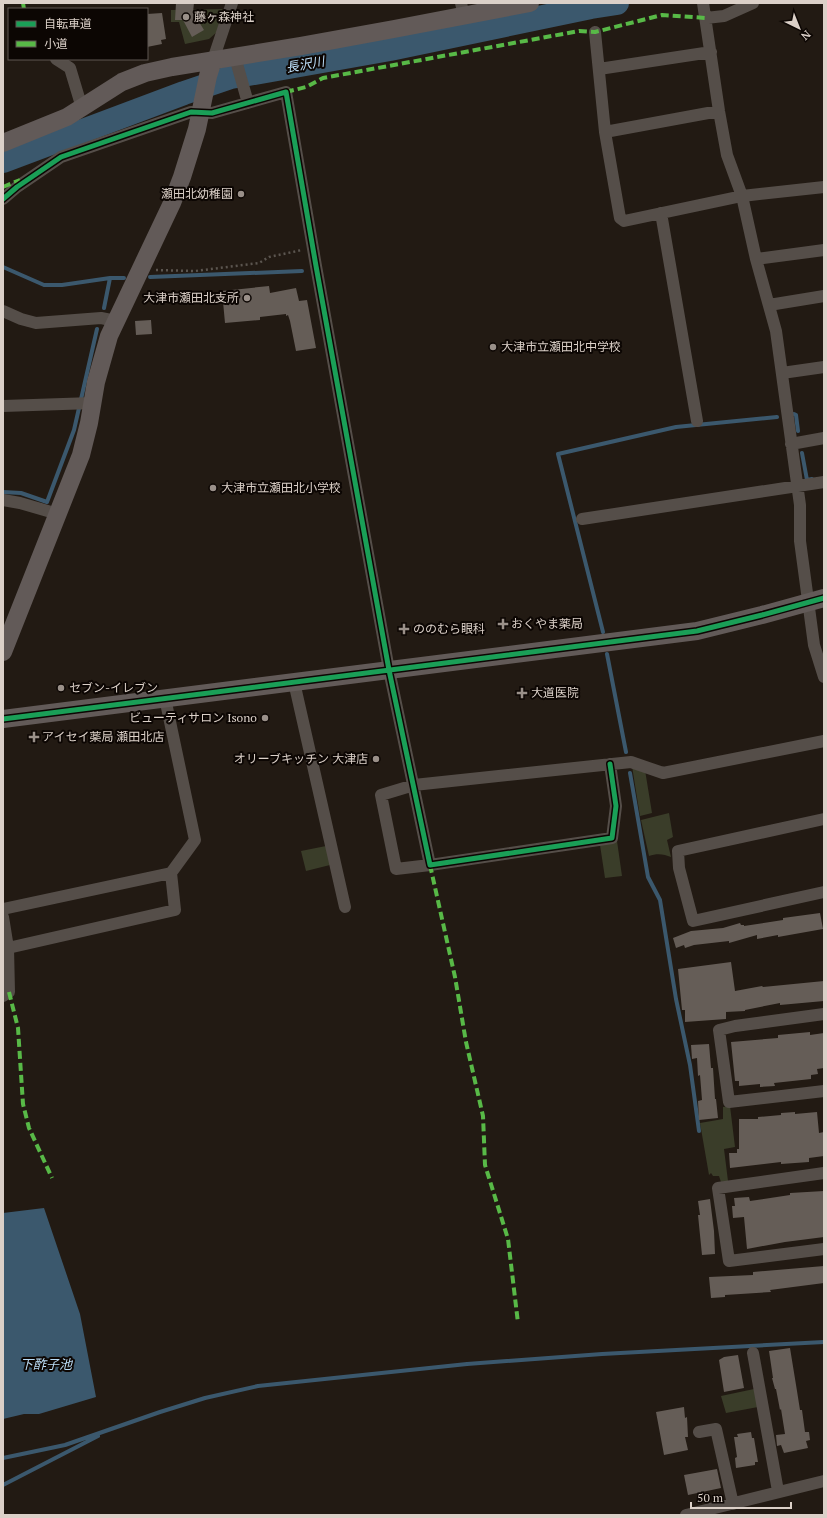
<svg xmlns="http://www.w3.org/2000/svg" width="827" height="1518" font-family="'PT Serif','Noto Sans JP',serif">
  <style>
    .green { fill: #3a3d29 }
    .water { fill: #3b586d }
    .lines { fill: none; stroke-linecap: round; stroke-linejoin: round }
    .stream { stroke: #3b586d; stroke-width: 4 }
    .river { stroke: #3b586d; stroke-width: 24 }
    .building { fill: #655d57 }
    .path { stroke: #5b554f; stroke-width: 2.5; stroke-dasharray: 2 3; stroke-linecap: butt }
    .street { stroke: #554e49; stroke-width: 12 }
    .secondary { stroke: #625a58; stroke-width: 18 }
    .quiet { stroke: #58b947; stroke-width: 4; stroke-dasharray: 8 4; stroke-linecap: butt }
    .cycleway-casing { stroke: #0c0603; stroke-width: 8 }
    .cycleway { stroke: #1a9f57; stroke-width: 5 }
    .poi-dot { fill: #9a9089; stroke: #0c0603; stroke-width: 1.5 }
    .labels { text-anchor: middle; stroke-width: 4; stroke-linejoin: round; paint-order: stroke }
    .poi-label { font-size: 12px; fill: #dbd0c8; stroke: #0c0603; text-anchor: start }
    .water-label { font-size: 13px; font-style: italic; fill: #bcdef8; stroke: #0c0603 }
  </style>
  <rect width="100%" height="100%" fill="#221a13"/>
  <path class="green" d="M223,9L217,32L209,39L185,44L179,22H171V10Z
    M632,766L645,770L652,813L640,816Z
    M669,813L673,837L667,840L671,857C664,854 657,853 649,856L641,820Z
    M617,841L622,876L605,878L600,845Z
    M326,846L330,865L306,871L301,851Z
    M730,1106L735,1147L724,1149L728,1181L721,1182L719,1176H713L711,1173L709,1175L700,1123L723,1119V1107Z
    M754,1389L758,1407L726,1413L721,1396Z"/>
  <path class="water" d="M44,1208L80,1314L96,1397L39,1414H24L3,1419V1213Z"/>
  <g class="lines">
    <path class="stream" d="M3,267L44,285H62L110,278H124
      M150,277L302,271
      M104,308L110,278
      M794,414L796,415L798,431
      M802,453L807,480L812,479
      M3,492L21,493L47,502L74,430L97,329
      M603,632L558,454L676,427L777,417
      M607,654L626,752
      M630,773L648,877L660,900L676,999L690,1065L699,1131
      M3,1458L65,1445L160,1412L205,1398L258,1386L467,1364L602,1354L824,1342
      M3,1485L98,1436"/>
    <path class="river" d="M3,161L184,93L231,77L390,49L591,7L617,3"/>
  </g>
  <path class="building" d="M176,3H194L193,12L204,30L192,37L183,20H175Z
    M162,13L166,39L161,40L162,44L147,47V14Z
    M269,286L270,293L296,288L299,301L307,300L316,348L296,351L290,321L288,315L286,316V314L260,317V320L225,323L222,291Z
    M151,320L152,334L136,335L135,321Z
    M820,913L823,929L778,937V935L757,939V935L729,943V941L694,945L685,948L684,945L676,948L673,938L691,931L723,928L740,923L741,925H744V926L783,920V918Z
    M731,962L735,991L762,986L763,987L824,981V1001L780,1005V1003L745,1010V1011L726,1012V1019L685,1022V1010H682L678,969Z
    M810,1032V1035L824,1033V1068L817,1069L818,1074L811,1075V1079L774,1083L775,1086L760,1087V1084L739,1086V1081H735L731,1042L778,1038V1035Z
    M709,1044L711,1068H713L715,1099H716L718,1118L699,1120L698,1101L702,1100L700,1075L698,1076L697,1058L692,1059L691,1045Z
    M795,1112V1114L817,1112L819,1133L824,1132V1156L809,1158V1162L781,1164V1162L730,1168L729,1153H737V1149H739V1119H758V1117L781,1115V1113Z
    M824,1191V1237L785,1242L747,1249L744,1217L733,1218L732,1206H735L734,1198L749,1197L750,1201L790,1195V1193Z
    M710,1199L714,1231L715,1254L702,1255L698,1215H700L698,1201Z
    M824,1266V1283L770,1290L771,1292L725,1295V1297L711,1298L709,1277L753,1275V1272Z
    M790,1348L797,1391L800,1410H802L805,1432H809L810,1440L806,1441L808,1448L784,1453L781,1445L777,1446L776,1435L785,1434L781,1409L780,1410L776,1389H775L772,1378H773L769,1351Z
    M738,1355L744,1388L724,1392L719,1360L724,1357Z
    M684,1407L685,1418L687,1417L688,1437H685L688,1450L664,1455L656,1412Z
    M751,1432L752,1438H754L758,1462H755V1465L736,1468L735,1458L737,1457L734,1437H738L737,1434Z
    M717,1469L721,1488L688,1495L684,1475Z"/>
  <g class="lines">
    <path class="path" d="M156,270L195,271L259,263L269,257L302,250"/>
    <path class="street" d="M461,3L464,16
      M703,3L719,111L727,155L742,196L756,259L776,331L800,505V541L814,645L824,677
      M706,18L724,16L753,3
      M595,32L605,132L620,218L624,221L742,196L824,187
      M235,57L248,103
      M56,59L70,68L82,108
      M213,60L232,3
      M599,69L711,52
      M605,132L719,111
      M3,199L17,187L61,157L191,112L212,113L286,92L316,266L389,670L430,865L612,838L616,806L610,764
      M661,213L697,421
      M756,259L824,250
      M769,305L824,296
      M3,311L21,319L36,323L101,318L116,321
      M782,373L824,367
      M3,406L93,403
      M791,444L824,438
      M3,500L20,503L58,514
      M582,519L824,482
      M294,682L345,907
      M824,819L678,851L679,868L693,921L824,892
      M430,865L396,869L381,795L414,785L631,762L663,773L824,741
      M3,909L171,873L195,840L165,698
      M3,917L8,948L175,910L171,873
      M3,996L9,992L8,948
      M824,1014L735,1026L719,1030L729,1102L824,1091
      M824,1173L718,1188L729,1261L824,1249
      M753,1353L778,1491
      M699,1432L716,1429L733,1504
      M686,1515L824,1481"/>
    <path class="secondary" d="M3,143L67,117L122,82L145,73L172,67L301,46L394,29L530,3
      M3,652L81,455L89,423L96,382L109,336L172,203L182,177L197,129L208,76L213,60
      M3,719L697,631L762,615L824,598"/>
    <path class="quiet" d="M23,3L24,9
      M286,92L306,87L323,78L579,31L595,32L662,15L706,18
      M3,187L20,180
      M430,865L455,977L466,1042L483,1116L485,1165L508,1239L518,1323
      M9,992L18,1028L23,1104L29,1128L52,1178"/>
    <g class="cycleway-casing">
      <path id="cycleway" d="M3,199L17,187L61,157L191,112L212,113L286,92L316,266L389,670L430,865L612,838L616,806L610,764
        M3,719L697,631L762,615L824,598"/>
    </g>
    <use href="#cycleway" class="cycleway"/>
  </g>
  <g class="poi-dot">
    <circle cx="186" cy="17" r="4"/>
    <circle cx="241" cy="194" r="4"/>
    <circle cx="247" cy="298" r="4"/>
    <circle cx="493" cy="347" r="4"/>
    <circle cx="213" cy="488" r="4"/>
    <path d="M501 618h4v4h4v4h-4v4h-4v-4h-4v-4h4z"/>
    <path d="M402 623h4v4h4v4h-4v4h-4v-4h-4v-4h4z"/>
    <circle cx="61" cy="688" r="4"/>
    <path d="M520 687h4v4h4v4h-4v4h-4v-4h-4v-4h4z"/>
    <circle cx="265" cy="718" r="4"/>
    <path d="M32 731h4v4h4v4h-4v4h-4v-4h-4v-4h4z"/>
    <circle cx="376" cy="759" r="4"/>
  </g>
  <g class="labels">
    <g class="poi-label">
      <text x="194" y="21">藤ヶ森神社</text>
      <text x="233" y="198" text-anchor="end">瀬田北幼稚園</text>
      <text x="239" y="302" text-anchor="end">大津市瀬田北支所</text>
      <text x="501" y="351">大津市立瀬田北中学校</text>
      <text x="221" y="492">大津市立瀬田北小学校</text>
      <text x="511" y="628">おくやま薬局</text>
      <text x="413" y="633">ののむら眼科</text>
      <text x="69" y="692">セブン-イレブン</text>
      <text x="531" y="697">大道医院</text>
      <text x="257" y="722" text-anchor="end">ビューティサロン Isono</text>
      <text x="42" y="741">アイセイ薬局 瀬田北店</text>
      <text x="368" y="763" text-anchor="end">オリーブキッチン 大津店</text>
    </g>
    <g class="water-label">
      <text transform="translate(305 64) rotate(-10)" y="5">長沢川</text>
      <text x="46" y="1369">下酢子池</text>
    </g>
  </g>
  <rect width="827" height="1518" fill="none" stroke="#dbd0c8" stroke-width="8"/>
  <rect x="8" y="8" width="140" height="52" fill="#0c0603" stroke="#5f5752"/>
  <rect x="16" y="21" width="20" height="6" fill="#1a9f57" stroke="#5f5752"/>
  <text x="44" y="28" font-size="12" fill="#dbd0c8">自転車道</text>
  <rect x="16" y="41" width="20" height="6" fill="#58b947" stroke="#5f5752"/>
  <text x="44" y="48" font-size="12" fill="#dbd0c8">小道</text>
  <g transform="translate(799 28) rotate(137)" stroke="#0c0603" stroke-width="3" paint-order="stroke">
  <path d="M0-3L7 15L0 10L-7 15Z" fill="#dbd0c8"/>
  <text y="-6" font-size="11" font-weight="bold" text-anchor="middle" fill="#dbd0c8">N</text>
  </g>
  <path d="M691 1502v6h100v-6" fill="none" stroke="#dbd0c8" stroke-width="2"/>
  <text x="697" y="1502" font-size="12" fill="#dbd0c8" stroke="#0c0603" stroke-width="3" paint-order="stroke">50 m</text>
</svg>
